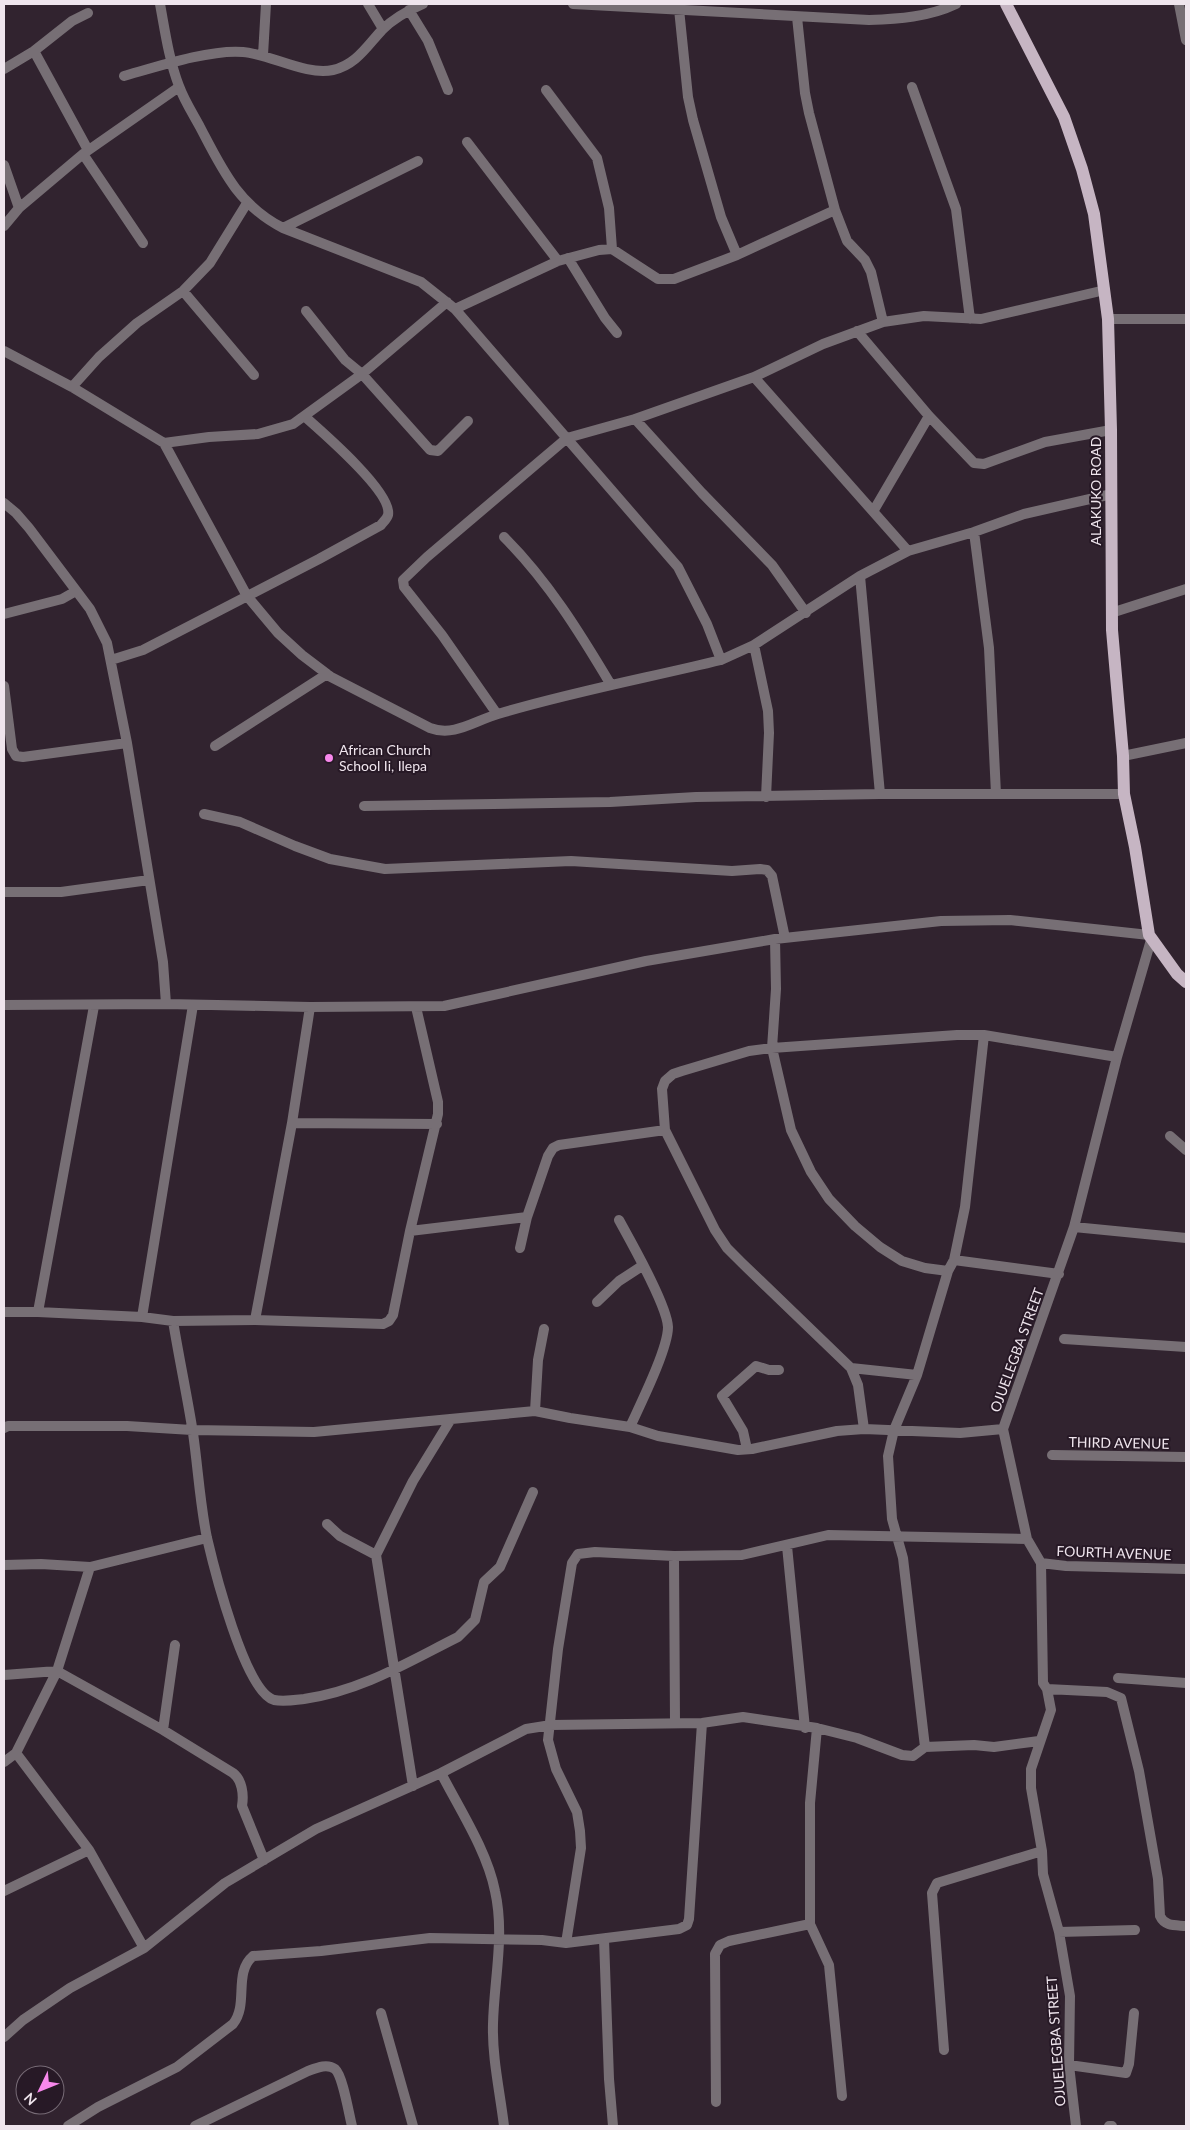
<svg xmlns="http://www.w3.org/2000/svg" width="1190" height="2130" font-family="Lato,sans-serif">
  <style>
    .lines { fill: none; stroke-linecap: round; stroke-linejoin: round }
    .minor { stroke: #776f75; stroke-width: 10 }
    .major { stroke: #c6b5c3; stroke-width: 12 }
    .poi-dot { fill: #f788eb; stroke: #271926; stroke-width: 2 }
    .labels { text-anchor: middle; stroke-width: 4; stroke-linejoin: round; paint-order: stroke }
    .street-label { font-size: 14px; fill: #efe5ed; stroke: #271926 }
    .poi-label { font-size: 14px; fill: #efe5ed; stroke: #271926; text-anchor: start }
  </style>
  <rect width="100%" height="100%" fill="#31232f"/>
  <g class="lines">
    <path class="minor" d="M160,4C165,31 169,60 179,86C184,100 193,114 200,127C222,169 238,205 283,228L421,282L455,309L678,567L707,624L721,660
      M368,4L383,29
      M573,4L869,20C898,19 929,17 956,4
      M1179,4L1186,40
      M679,9L688,97L693,120L721,217L737,255
      M409,10L428,41L448,90
      M797,17L805,93L809,113L835,210L847,241L865,260L871,272L883,322
      M34,51L88,150
      M263,55L266,4
      M4,69L34,51L72,21L88,13
      M124,76C156,67 211,49 243,52C270,54 306,76 333,70C356,65 367,46 382,30C393,19 409,10 423,4
      M912,87L956,209L970,319
      M546,90L597,158L609,208L612,249
      M467,142L558,261
      M83,154L143,243
      M4,165L19,208L4,226
      M19,208L83,154L179,87
      M283,228L418,161
      M568,258L605,318L617,333
      M183,291L254,375
      M455,309L558,261L599,250L612,249L658,279H674L737,255L835,210
      M306,311L345,360L362,374L430,450L438,451L468,421
      M1108,319H1186
      M857,331L929,416L974,463L984,464L1045,442L1111,430
      M4,351L72,387L164,443L247,596L278,633L302,655L331,677L430,728C454,737 474,721 498,714C571,692 647,678 721,660L754,645L860,576L908,551L974,532L1024,514L1112,494
      M754,377L908,551
      M72,387L99,357L137,323L183,291L210,263L247,203
      M635,419L702,493L772,565L806,613
      M164,443L209,437L258,434L293,424L362,374L447,302
      M4,503L16,513L29,528L90,609L107,643L127,743L163,962L166,1004
      M874,510L929,416
      M974,532L989,648L996,794
      M504,537C548,581 580,633 611,685
      M860,576L880,794
      M1111,613L1186,589
      M4,614L62,599L76,591
      M754,645L768,711L769,733L766,797
      M111,660L143,650L319,559L381,525C383,522 387,519 388,515C393,493 321,431 304,416
      M4,686L12,749L16,756L23,757L127,743
      M497,714L442,635L404,587L403,580L427,557L567,438L635,419L754,377L823,344L883,322L924,316L981,319L1105,290
      M215,746L327,674
      M1123,756L1186,743
      M364,806L610,802L696,797L880,794H1124
      M204,814L240,822L295,846L330,859L385,869L571,861L732,871L760,869L767,870L772,876L785,938
      M4,892H61L149,880
      M775,939L776,989L772,1048L791,1130L811,1172L829,1199L855,1226L880,1247L902,1261L925,1268L948,1271
      M4,1005L166,1004L310,1007L444,1006L646,961L775,939L941,921L1010,920L1149,935
      M292,1123L437,1124
      M1170,1136L1186,1150
      M619,1220C631,1242 667,1305 668,1327C668,1349 640,1405 630,1427
      M1074,1227L1186,1238
      M410,1231L527,1217
      M520,1248L527,1217L548,1156L553,1148L559,1145L665,1130
      M954,1260L1059,1274
      M597,1302L619,1281L642,1266
      M4,1312H38L142,1317L173,1321L255,1320L383,1324L389,1321L393,1315L410,1231L438,1114V1102L416,1007
      M38,1312L94,1006
      M142,1317L193,1005
      M255,1320L292,1123L310,1007
      M173,1321C179,1358 187,1395 193,1433C198,1468 200,1504 207,1538C214,1568 245,1692 274,1700C284,1702 295,1700 304,1699C361,1691 408,1662 458,1637L475,1620L484,1582L500,1567L533,1492
      M1064,1339L1186,1347
      M851,1368L917,1375
      M535,1411L538,1360L544,1329
      M4,1428L8,1426H127L192,1430L314,1432L535,1411L570,1418L630,1427L658,1436L738,1450L752,1449L837,1431L864,1429L960,1433L1003,1429
      M864,1429L858,1385L851,1368L742,1263L727,1248L715,1230L665,1130L662,1089L665,1081L673,1074L682,1071L749,1051L772,1048L957,1035H984L1117,1057
      M747,1449L743,1431L722,1396L756,1366L769,1370H779
      M1052,1455L1186,1457
      M327,1524L340,1536L376,1555
      M787,1546L805,1728
      M674,1556L675,1723
      M1041,1563L1066,1566L1186,1569
      M4,1565L41,1564L90,1567L207,1538
      M4,1675L57,1671L163,1730L233,1773C242,1780 244,1794 242,1806L264,1860
      M1118,1678L1186,1683
      M1047,1689L1107,1692L1121,1698L1139,1771L1158,1879L1160,1916C1165,1927 1176,1925 1186,1926
      M817,1728L810,1803V1924L829,1965L842,2096
      M163,1730L175,1645
      M925,1747L903,1558L892,1519L888,1456L894,1430L917,1375L948,1271L954,1260L965,1207L984,1035
      M16,1753L89,1850L144,1948
      M4,1762L16,1753L57,1671L90,1567
      M441,1773C460,1810 487,1851 495,1891C505,1935 494,1980 493,2024C492,2058 500,2092 504,2126
      M413,1786L376,1555L413,1481L451,1419
      M4,1891L89,1850
      M1059,1932L1135,1930
      M604,1939L609,2079L613,2126
      M566,1943L581,1848L580,1831L577,1812L556,1769L548,1740L558,1649L572,1563L578,1554L595,1552L674,1556L742,1555L828,1535L1027,1539
      M381,2013L413,2126
      M4,2037L23,2020L70,1988L144,1948L225,1883L316,1829L441,1773L526,1729L551,1725L702,1723L743,1717L817,1728L857,1738L902,1755L913,1756L925,1747L974,1745L994,1747L1039,1741
      M944,2050L932,1893L937,1883L1042,1851
      M1069,2065L1126,2073L1129,2064L1134,2013
      M716,2102L715,1954L720,1945L729,1941L810,1924
      M68,2126L98,2107L177,2067L233,2024C249,2004 233,1973 253,1956L321,1951L430,1938L542,1940L566,1943L679,1929L687,1925L689,1919L702,1723
      M195,2126L308,2071C316,2068 327,2063 335,2069C343,2076 349,2115 352,2126
      M1076,2126L1069,2065L1070,1996L1059,1932L1043,1874L1042,1851L1031,1788V1769L1051,1710L1047,1689L1043,1683L1041,1563L1027,1539L1003,1429L1074,1227L1117,1057L1151,940
      M1109,2126H1112"/>
    <path class="major" d="M1006,4L1064,117L1082,169L1094,214L1108,319L1111,430L1112,630L1123,756L1124,794L1135,847L1149,935L1177,974L1186,982"/>
  </g>
  <circle class="poi-dot" cx="329" cy="758" r="5"/>
  <g class="labels">
    <g class="street-label">
      <text transform="translate(1096 491) rotate(-90)" y="5">ALAKUKO ROAD</text>
      <text transform="translate(1017 1350) rotate(-70)" y="5">OJUELEGBA STREET</text>
      <text transform="translate(1119 1443) rotate(1)" y="5">THIRD AVENUE</text>
      <text transform="translate(1114 1553) rotate(2)" y="5">FOURTH AVENUE</text>
      <text transform="translate(1056 2041) rotate(-94)" y="5">OJUELEGBA STREET</text>
    </g>
    <g class="poi-label">
      <text x="339" y="755">African Church<tspan x="339" dy="16">School Ii, Ilepa</tspan></text>
    </g>
  </g>
  <rect width="1190" height="2130" fill="none" stroke="#efe5ed" stroke-width="10"/>
  <g transform="translate(40 2090) rotate(227)"><circle r="24" fill="#271926" stroke="#776b76"/>
  <path d="M0-4L9 19L0 12L-9 19Z" fill="#f788eb"/>
  <text y="-8" font-size="14" font-weight="bold" text-anchor="middle" fill="#efe5ed">N</text>
  </g>
</svg>
